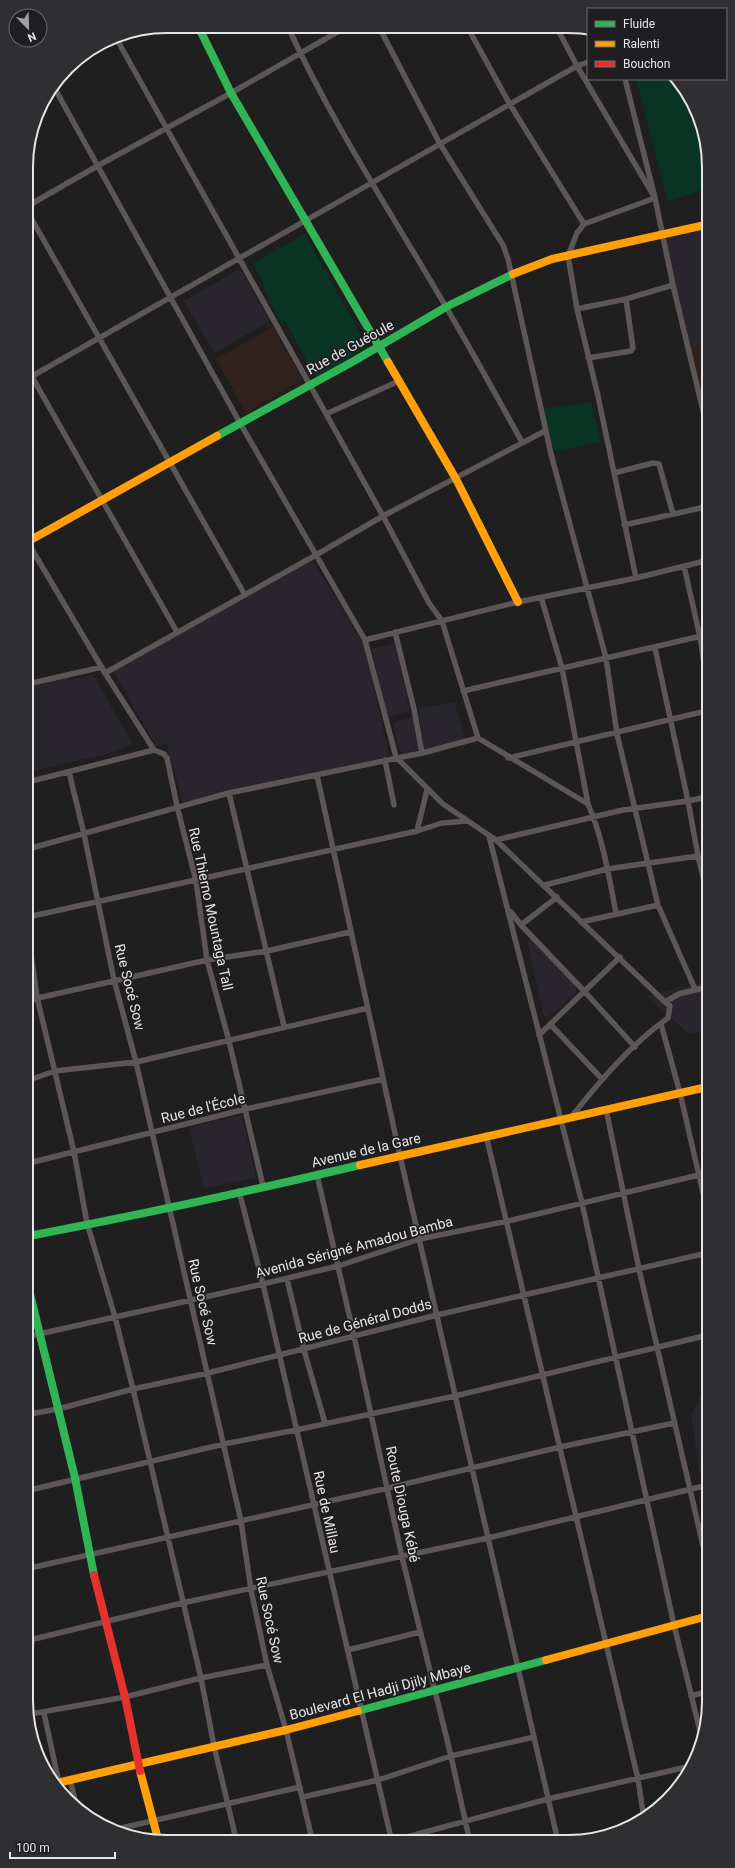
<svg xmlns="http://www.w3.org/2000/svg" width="735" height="1868" font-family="Roboto,sans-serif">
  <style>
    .built { fill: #29252d }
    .industrial { fill: #30211d }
    .green { fill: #093423 }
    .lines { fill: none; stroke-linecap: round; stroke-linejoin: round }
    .street { stroke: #5d5656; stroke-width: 5.5 }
    .fast { stroke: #30b455; stroke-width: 8 }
    .slow { stroke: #ff9f0a; stroke-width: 8 }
    .jam { stroke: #e5322d; stroke-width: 8 }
    .labels { text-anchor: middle; stroke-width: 3.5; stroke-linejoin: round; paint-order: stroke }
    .street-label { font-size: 14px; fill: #e5e4e6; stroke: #1f1e21 }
    .rim { fill: none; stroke: #e5e4e6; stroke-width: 2 }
  </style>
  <rect width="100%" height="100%" fill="#1f1f20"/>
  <path class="built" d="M705,226V345L688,349L661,236Z
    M240,269L270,321L214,353L184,301Z
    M312,560L365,647L389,756L183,803L167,744L156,746L112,669Z
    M394,643L410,711L386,718L372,649Z
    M93,675L133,744L107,754L28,772V686L66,677L67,681Z
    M454,702L467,742L425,758L419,709Z
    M413,717L420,749L401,756L393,723Z
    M530,938L576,986V992L548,1017L544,1016L527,941Z
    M707,982V1030L689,1034L647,996Z
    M242,1115L256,1177L204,1189L189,1127Z
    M708,1379V1477L701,1479L691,1416Z"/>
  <path class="industrial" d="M273,327L303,380L246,413L216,359Z
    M705,345V430L688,349Z"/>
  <path class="green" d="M636,79H676L690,96L704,131V189L668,202Z
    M305,234L369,350L317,379L285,321L281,322L262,285L264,284L253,263Z
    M591,402L601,442L554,451L543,409Z"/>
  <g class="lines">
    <path class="street" d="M288,27C333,125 392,214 446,307C472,351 497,397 522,442
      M379,27L440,144L503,245L508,259L551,454L606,658L617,734L658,905L695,989
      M468,28L509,103L584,224
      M557,28L577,66L655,198L584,224L577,233L568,256L577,309L598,396L636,578
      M115,36L383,516L429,603L442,621L478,738L588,804
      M625,79L655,198L673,285L705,419
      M54,87L240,423L365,640L396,757L443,804L496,840L665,1002
      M26,207L99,165L231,93L346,27
      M26,209L245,595
      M577,309L626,299L673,285
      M588,358L631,351L633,348L626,299
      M27,368L177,632
      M27,379L577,66L588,62
      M326,414L399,381
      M614,473L653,463L659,464L673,514
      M624,525L705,507
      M27,541L105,673L154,750
      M684,566L700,637L706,675
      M541,597L562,668L588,804C603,838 609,877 616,913
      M395,632L414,709L422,753
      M365,640L518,602L636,578L705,561
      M655,648L688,801L698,856L706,889
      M105,673L316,555L383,516L545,431
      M28,684L102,667
      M463,691L706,635
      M508,758L706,711
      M385,760L394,805
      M69,772L84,834L114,980L136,1062L241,1521L251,1590L267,1665L286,1730L312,1839
      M317,775L400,1156L557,1837
      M28,782L154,750L164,754L167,758L177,806L196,881L207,960L229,1041L263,1186
      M229,793L284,1026
      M417,831L427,790
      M489,836L582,1203L674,1625L702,1739
      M496,840L623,810L688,801L706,797
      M28,849L229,793L422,753L478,738
      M545,885L607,869L698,856
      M511,912L521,925L585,992L635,1047
      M28,917L417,831L442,823L468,821
      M581,922L658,905
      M521,925L557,897
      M29,940L37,997L74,1152L87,1223L115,1317L133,1389L201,1678L214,1746L236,1839
      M29,1000L207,960L267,951L350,932
      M661,1024L680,1093L707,1210
      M551,1025L602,1079
      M539,1035L620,957
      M29,1080L55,1071L136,1062L368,1008
      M606,1109L639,1269L708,1567
      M572,1116C600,1081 631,1044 668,1018L670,1006L665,1002L679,994L707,987
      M486,1135L638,1779L644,1819
      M29,1163L246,1109L383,1079
      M317,1175L354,1336L402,1557L451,1756L469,1838
      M239,1191L263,1284L391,1838
      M287,1279L304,1350L325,1423
      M30,1336L263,1284L338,1266L420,1239L508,1221L707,1173
      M30,1414L58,1409L133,1389L208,1373L437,1315L707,1253
      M30,1490L224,1444L296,1430L455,1396L708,1335
      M30,1568L388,1488L560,1447L674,1423
      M30,1630L32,1640L31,1652
      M30,1640L182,1603L488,1538L708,1485
      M348,1650L420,1632
      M691,1696L709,1691
      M44,1713L59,1783
      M31,1714L125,1697L201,1678L267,1665
      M70,1780L77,1808
      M303,1797L378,1780L451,1756L534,1737
      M113,1830L300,1787
      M403,1838L548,1799L691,1766"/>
    <path class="fast" d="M198,26L231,93L388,362
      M217,436L354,361L446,307L513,274
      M29,1236C140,1215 250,1191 360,1165
      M29,1290L75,1478L94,1575
      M358,1711L546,1660"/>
    <path class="slow" d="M513,274L552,259L705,225
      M388,362L456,479L518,602
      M27,542L217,436
      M360,1165L707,1087
      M546,1660L708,1616
      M140,1771L158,1839
      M57,1783L286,1730L358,1711"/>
    <path class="jam" d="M94,1575L125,1697L140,1771"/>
  </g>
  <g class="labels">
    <g class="street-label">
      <text transform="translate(350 347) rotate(-29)" y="5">Rue de Guéoule</text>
      <text transform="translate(211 909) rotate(78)" y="5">Rue Thierno Mountaga Tall</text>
      <text transform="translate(130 987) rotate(76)" y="5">Rue Socé Sow</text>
      <text transform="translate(203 1108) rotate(-14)" y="5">Rue de l'École</text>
      <text transform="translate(366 1150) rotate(-13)" y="5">Avenue de la Gare</text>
      <text transform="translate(354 1247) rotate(-15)" y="5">Avenida Sérigné Amadou Bamba</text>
      <text transform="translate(203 1302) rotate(77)" y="5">Rue Socé Sow</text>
      <text transform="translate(365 1321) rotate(-15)" y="5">Rue de Général Dodds</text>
      <text transform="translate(403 1504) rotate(78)" y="5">Route Diouga Kébé</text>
      <text transform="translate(327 1512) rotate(78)" y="5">Rue de Millau</text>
      <text transform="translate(270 1620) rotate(78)" y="5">Rue Socé Sow</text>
      <text transform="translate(380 1691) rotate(-15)" y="5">Boulevard El Hadji Djily Mbaye</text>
    </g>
  </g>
  <path d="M0 0H735V1868H0ZM167 33H568A134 134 0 0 1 702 167V1701A134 134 0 0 1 568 1835H167A134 134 0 0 1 33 1701V167A134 134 0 0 1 167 33Z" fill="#2f2e31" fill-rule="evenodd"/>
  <path class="rim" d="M167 33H568A134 134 0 0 1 702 167V1701A134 134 0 0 1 568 1835H167A134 134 0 0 1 33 1701V167A134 134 0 0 1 167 33Z"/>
  <rect x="587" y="8" width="140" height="72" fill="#1f1e21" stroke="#6e6d70"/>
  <rect x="595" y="21" width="20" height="6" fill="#30b455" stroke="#6e6d70"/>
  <text x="623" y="28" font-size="12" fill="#e5e4e6">Fluide</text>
  <rect x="595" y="41" width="20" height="6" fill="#ff9f0a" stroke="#6e6d70"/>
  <text x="623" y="48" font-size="12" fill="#e5e4e6">Ralenti</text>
  <rect x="595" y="61" width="20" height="6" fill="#e5322d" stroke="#6e6d70"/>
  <text x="623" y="68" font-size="12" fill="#e5e4e6">Bouchon</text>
  <g transform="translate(28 28) rotate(157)"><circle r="19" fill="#1f1e21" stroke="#6e6d70"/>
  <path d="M0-3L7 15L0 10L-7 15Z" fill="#a09fa1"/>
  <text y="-6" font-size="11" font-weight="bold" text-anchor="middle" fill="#e5e4e6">N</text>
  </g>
  <path d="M10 1852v6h105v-6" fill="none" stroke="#e5e4e6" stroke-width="2"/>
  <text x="16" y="1852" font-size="12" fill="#e5e4e6" stroke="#1f1e21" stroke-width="3" paint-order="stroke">100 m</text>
</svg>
